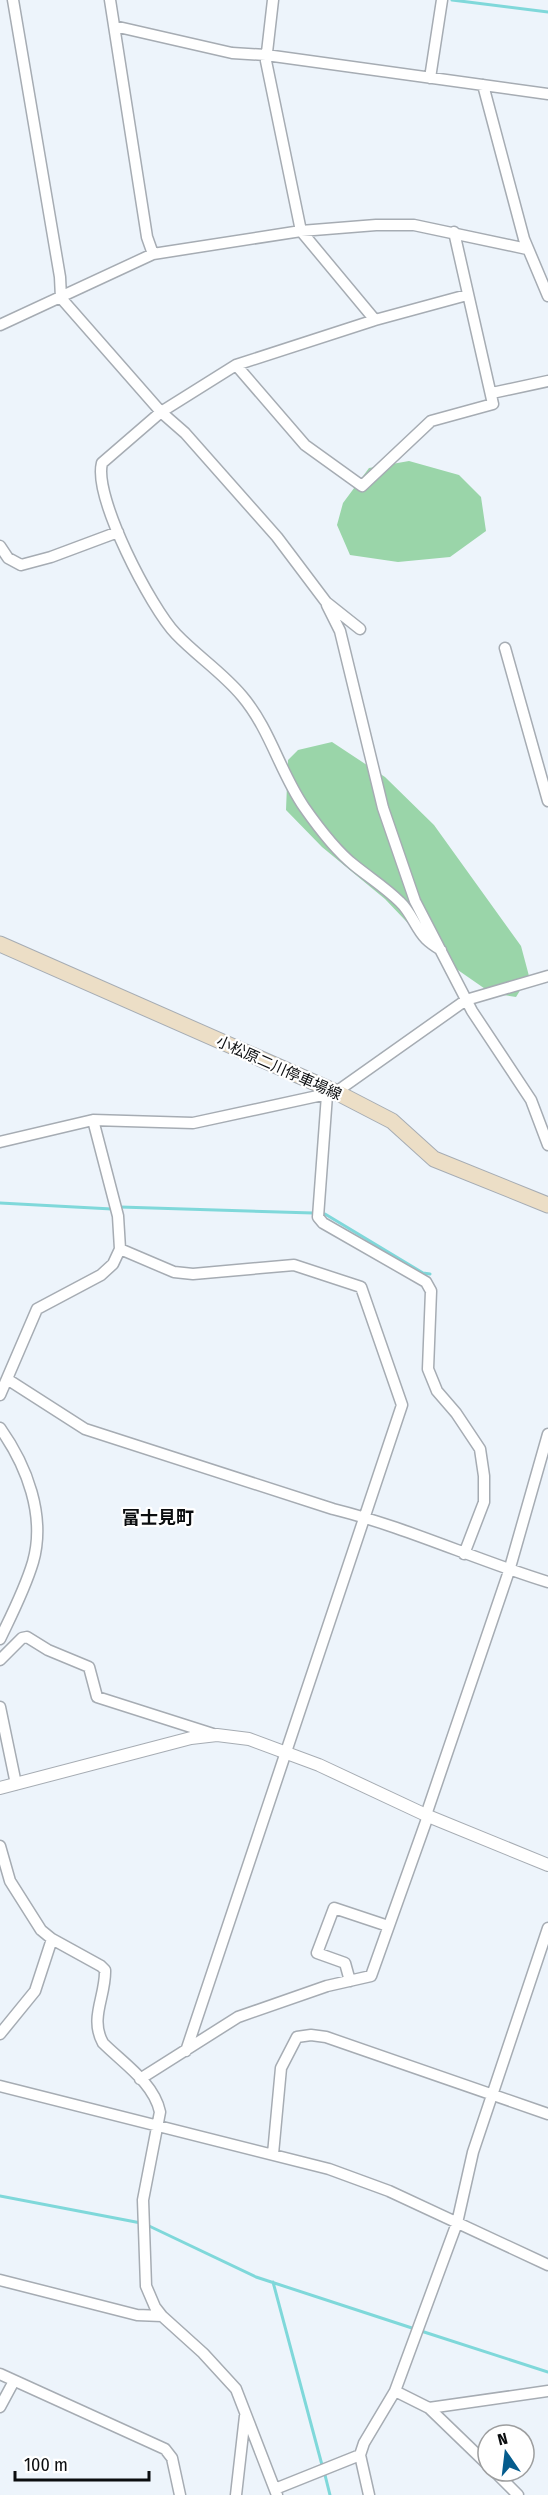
<svg xmlns="http://www.w3.org/2000/svg" width="548" height="2495" font-family="'Fira Sans Condensed','Noto Sans JP',sans-serif">
  <style>
    .forest { fill: #9ad5a9 }
    .lines { fill: none; stroke-linecap: round; stroke-linejoin: round }
    .stream { stroke: #7fd8da; stroke-width: 3 }
    .minor-casing { stroke: #a6acb3; stroke-width: 13 }
    .tertiary-casing { stroke: #a6acb3; stroke-width: 14 }
    .secondary-casing { stroke: #a6acb3; stroke-width: 17 }
    .minor { stroke: #fff; stroke-width: 10 }
    .tertiary { stroke: #fff; stroke-width: 12 }
    .secondary { stroke: #ecdec6; stroke-width: 15 }
    .labels { text-anchor: middle; stroke-width: 4.5; stroke-linejoin: round; paint-order: stroke }
    .street-label { font-size: 15px; fill: #0b0d0f; stroke: #fff }
    .quarter-label { font-size: 18px; font-weight: bold; fill: #0b0d0f; stroke: #fff }
  </style>
  <rect width="100%" height="100%" fill="#edf4fb"/>
  <path class="forest" d="M409,461L459,475L481,497L486,531L450,557L398,562L350,555L337,525L343,503L369,468Z
    M332,742L385,777L434,825L521,946L529,976L516,997L491,993L442,959L385,899L322,847L286,810L288,760L298,750Z"/>
  <g class="lines">
    <path class="stream" d="M452,0L548,12
      M0,1203L112,1209
      M120,1207L313,1213
      M325,1214L423,1273L430,1274
      M0,2196L141,2223
      M147,2225L256,2277L415,2329
      M273,2282L322,2465
      M421,2331L548,2372
      M325,2475L330,2495"/>
    <g class="minor-casing">
      <path id="minor" d="M13,0L60,277L61,298L161,412L185,433L277,537L326,602L360,629
        M110,0L147,237L153,254
        M273,0L266,61L301,231L375,320
        M114,26L232,53L266,55L548,94
        M430,78L442,0
        M483,85L524,239L548,296
        M0,325L153,254L301,231L376,225H414L527,249
        M236,365L305,445L362,486L431,421L493,404L454,232
        M492,393L548,381
        M0,546L8,558L21,565L51,557L118,532
        M327,605L340,631L383,808L415,901L472,1011L531,1100L548,1145
        M505,648L548,801
        M441,950C436,947 430,943 426,939C416,929 411,912 400,902C386,888 370,878 354,865C335,850 318,827 304,807C280,772 270,729 242,696C223,673 197,656 176,634C151,608 93,497 102,463L161,412L236,365L375,320L467,295
        M327,1095L318,1217L323,1223L426,1282L431,1291L428,1369L437,1391L456,1413L480,1449L484,1476V1502L464,1554
        M0,1142L93,1120L193,1123L336,1092L466,1000L548,976
        M120,1249L174,1272L193,1274L294,1265L361,1287L402,1405L186,2051
        M7,1379L85,1429L333,1509C406,1527 476,1560 548,1582
        M0,1395L37,1309L101,1275L113,1264L120,1249L118,1216L93,1120
        M0,1428C27,1466 46,1516 33,1562C25,1589 12,1614 0,1639
        M0,1660L22,1638L27,1637L48,1650L89,1667L97,1697L213,1734
        M0,1707L16,1784
        M426,1815L509,1571L548,1434
        M0,1846L10,1881L41,1930L52,1939L101,1966L105,1970C106,1996 89,2018 103,2043C123,2063 154,2083 160,2112L143,2200L146,2286L155,2307L162,2316L203,2353L236,2389L277,2495
        M350,1981L345,1963L317,1953L334,1908L388,1926
        M0,2034L35,1991L52,1939
        M140,2079L238,2017L327,1986L371,1976L428,1816
        M0,2086L329,2169L389,2191L548,2265
        M273,2154L281,2068L297,2037L311,2035L326,2037L548,2114
        M0,2280L137,2315L162,2316
        M0,2374L165,2449L172,2458L180,2495
        M395,2391L429,2408L488,2465
        M0,2407L14,2381
        M429,2408L548,2391
        M494,2471L518,2495
        M275,2489L360,2455
        M236,2495L245,2416
        M369,2495L360,2455L364,2443L395,2391L457,2223L473,2152L548,1928"/>
    </g>
    <g class="tertiary-casing">
      <path id="tertiary" d="M0,1788L191,1738L217,1735L249,1739L319,1765L428,1816L548,1865"/>
    </g>
    <g class="secondary-casing">
      <path id="secondary" d="M0,944L336,1092L392,1121L434,1159L548,1205"/>
    </g>
    <use href="#minor" class="minor"/>
    <use href="#tertiary" class="tertiary"/>
    <use href="#secondary" class="secondary"/>
  </g>
  <g class="labels">
    <g class="street-label">
      <text transform="translate(279 1068) rotate(24)" y="5">小松原二川停車場線</text>
    </g>
    <g class="quarter-label">
      <text x="158" y="1524">富士見町</text>
    </g>
  </g>
  <g transform="translate(506 2453) rotate(346)"><circle r="28" fill="#ffffff" stroke="#9d9e9f" stroke-width="1.5"/>
  <path d="M0-4.5L10 22L0 15L-10 22Z" fill="#055c8d"/>
  <text y="-9" font-size="16" font-weight="bold" text-anchor="middle" fill="#0b0d0f">N</text>
  </g>
  <path d="M15 2471v9h134v-9" fill="none" stroke="#0b0d0f" stroke-width="3"/>
  <text x="24" y="2471" font-size="18" fill="#0b0d0f" stroke="#ffffff" stroke-width="4.5" paint-order="stroke">100 m</text>
</svg>
